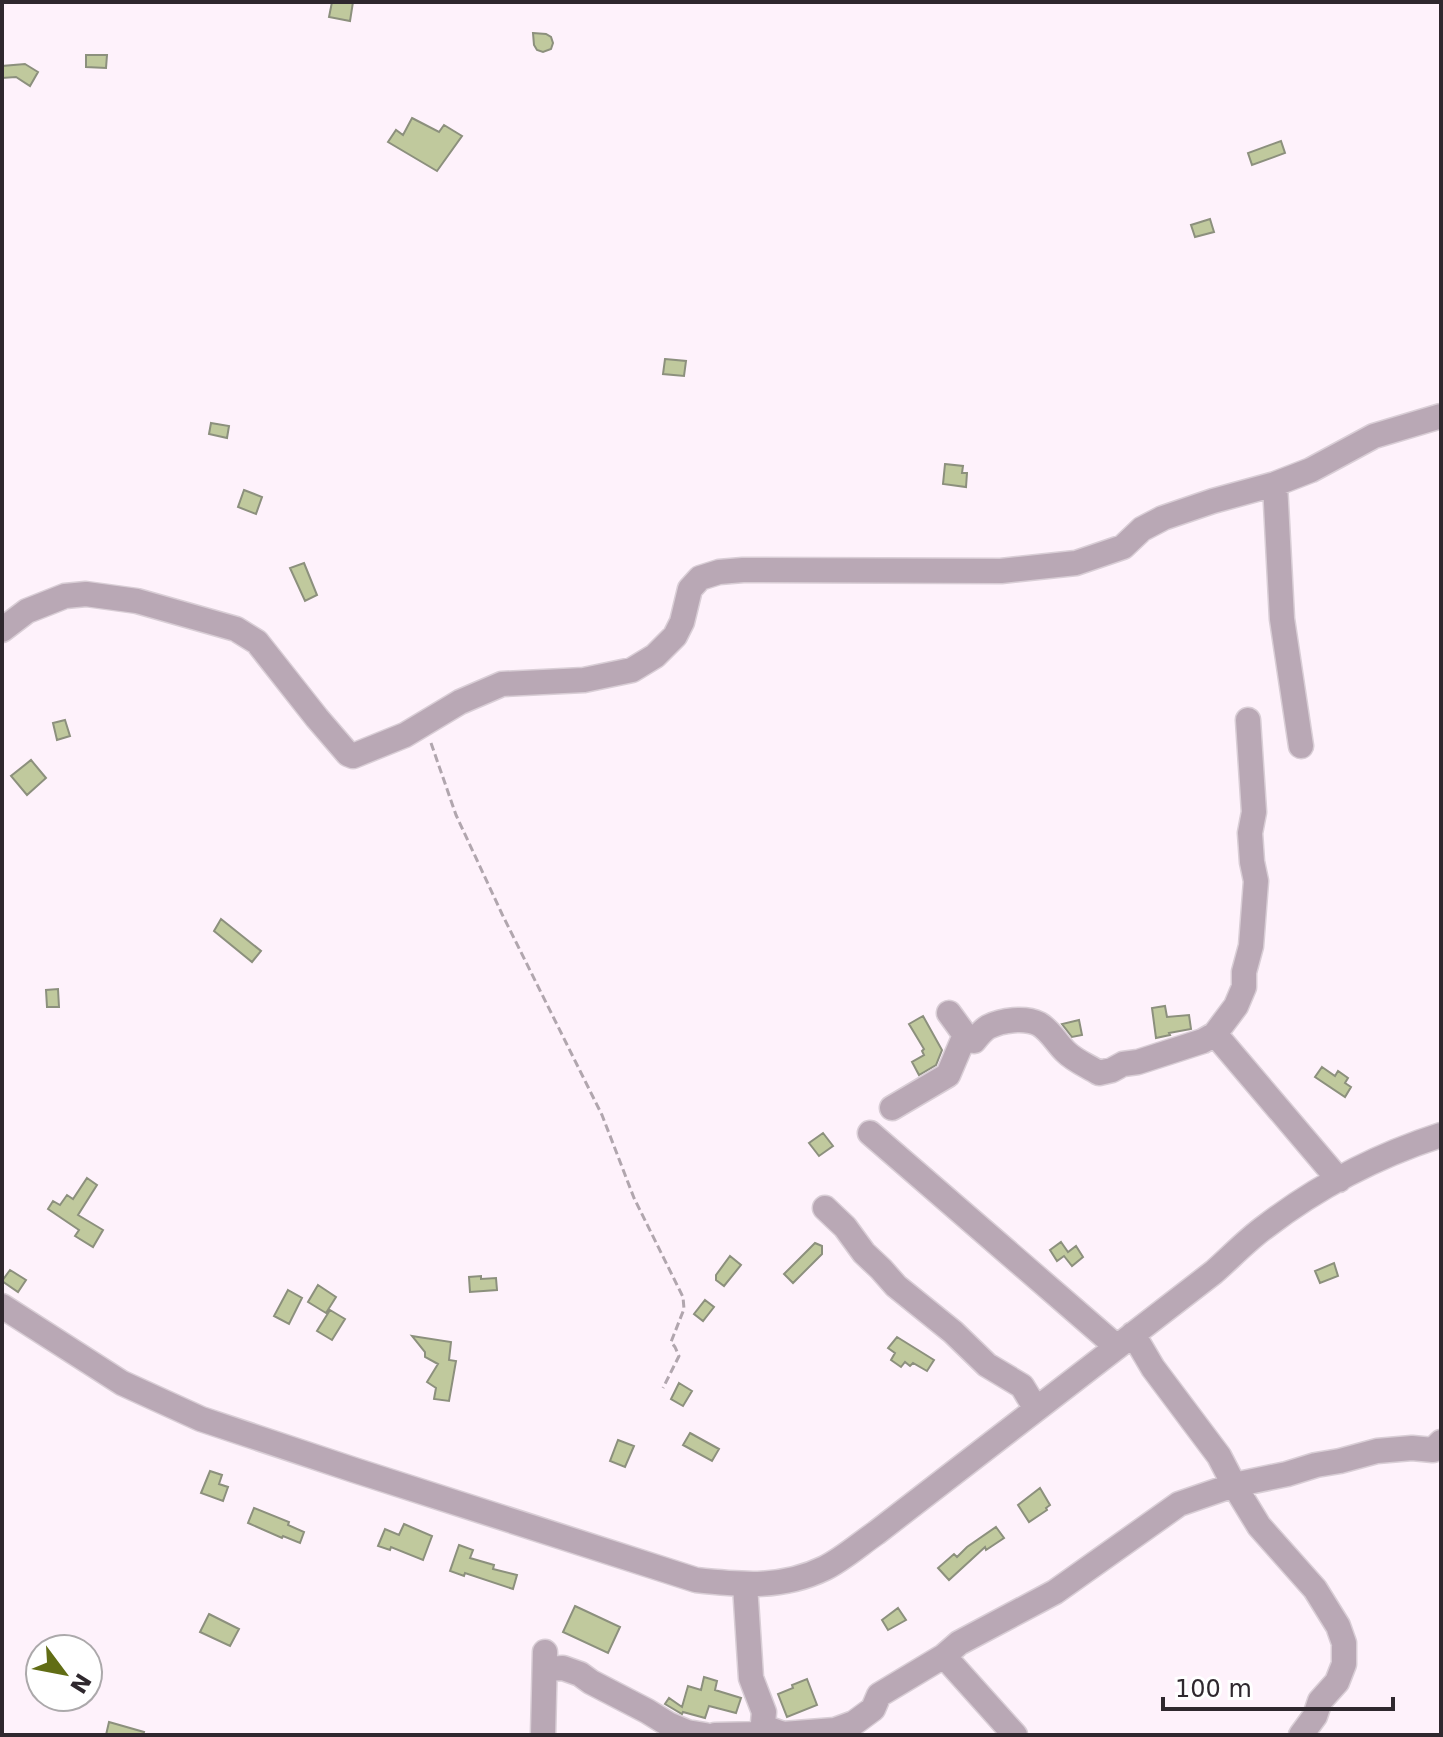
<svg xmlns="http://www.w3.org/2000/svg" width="1443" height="1737" font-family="'DejaVu Sans',sans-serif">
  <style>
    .building { fill: #c0c99d; stroke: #8c907d; stroke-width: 2 }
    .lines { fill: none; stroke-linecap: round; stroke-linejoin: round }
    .minor-casing { stroke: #d9ced6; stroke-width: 27 }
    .path { stroke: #b1a6ae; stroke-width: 3; stroke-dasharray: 8 4; stroke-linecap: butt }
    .minor { stroke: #b9a8b5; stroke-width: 24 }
  </style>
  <rect width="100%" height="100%" fill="#fef2fb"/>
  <path class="building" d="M332,2H353L350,21L329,17Z
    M533,33L546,34L551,37L553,43L551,49L543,52L537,50L534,45Z
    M86,55H107L106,68L86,67Z
    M25,64L38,72L30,86L16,77L2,78V66Z
    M412,118L439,132L444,125L462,136L437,171L388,142L396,130L403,135Z
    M1281,141L1285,153L1252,165L1248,153Z
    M1210,219L1214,232L1195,237L1191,225Z
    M665,359L686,361L684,376L663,374Z
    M211,423L229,426L227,438L209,434Z
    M945,464L963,466L962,473H967L966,487L943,484Z
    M244,490L262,497L256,514L238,507Z
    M304,563L317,595L305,601L290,568Z
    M65,720L70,736L57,740L53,723Z
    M31,760L46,778L27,795L11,776Z
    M221,919L261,951L252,962L214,931Z
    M58,989L59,1007H47L46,990Z
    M1165,1006L1167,1017L1189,1015L1191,1029L1169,1033L1170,1035L1156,1038L1152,1008Z
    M923,1016L942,1050L936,1065L919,1075L912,1062L924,1055L922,1051L924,1049L909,1024Z
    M1079,1020L1082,1035L1072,1037L1062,1024Z
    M1322,1067L1335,1076L1338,1071L1348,1078L1345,1083L1351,1087L1345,1097L1315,1077Z
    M823,1133L833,1146L819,1156L809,1143Z
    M87,1178L97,1185L78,1215L103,1230L93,1247L75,1236L79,1230L48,1209L53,1201L60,1205L67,1195L73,1199Z
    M1061,1242L1068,1252L1076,1246L1083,1257L1072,1266L1064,1256L1057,1261L1050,1250Z
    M815,1243L822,1246V1254L793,1283L784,1274Z
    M730,1256L741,1265L724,1286L716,1280V1275Z
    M1334,1263L1338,1276L1320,1283L1315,1271Z
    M10,1270L26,1280L18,1292L2,1281Z
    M481,1276V1279L496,1278L497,1290L470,1292L469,1277Z
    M318,1285L336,1297L326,1313L308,1302Z
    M288,1290L302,1298L289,1324L274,1316Z
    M705,1300L714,1307L703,1321L694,1314Z
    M330,1310L345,1319L332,1340L317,1331Z
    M412,1336L451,1342L449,1360L456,1361L449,1401L434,1399L436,1388L427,1382L438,1364L425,1357V1352Z
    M897,1337L934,1360L927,1371L913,1363L910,1366L905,1362L901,1367L891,1360L895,1353L888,1348Z
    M679,1383L692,1391L683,1406L671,1399Z
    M690,1433L719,1449L712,1461L683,1445Z
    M618,1440L634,1446L625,1467L610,1461Z
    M210,1471L222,1475L219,1484L228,1487L223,1501L201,1493Z
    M1040,1488L1050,1505L1046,1508L1047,1510L1029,1522L1018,1505Z
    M254,1508L289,1522L288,1525L304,1532L300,1543L283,1536L282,1538L248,1523Z
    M404,1524L432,1536L423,1560L391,1547L390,1550L378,1546L385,1529L399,1535Z
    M996,1527L1004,1538L986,1550L985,1547L949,1580L938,1568L954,1554L957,1557L967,1547Z
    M459,1545L473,1550L470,1558L494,1565L493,1569L517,1575L513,1589L465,1573L464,1576L450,1571Z
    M575,1606L620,1627L608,1653L563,1632Z
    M898,1608L906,1620L888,1630L882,1620Z
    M209,1614L239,1629L230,1646L200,1632Z
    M704,1677L717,1681L715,1690L741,1698L736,1713L709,1706L705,1718L683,1712L682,1714L665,1704L669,1698L682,1707L688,1686L701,1690Z
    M807,1679L817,1705L787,1717L778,1694L793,1688L792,1685Z
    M109,1722L144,1732L143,1735H106Z"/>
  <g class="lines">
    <g class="minor-casing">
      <path id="minor" d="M1275,484L1282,619L1301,746
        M2,630L27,611L65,596L86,594L137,601L236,629L257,642L317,718L348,754L353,756L405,735L460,702L502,684L584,680L632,670L655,656L675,636L682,622L690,589L700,578L719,572L743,570L1001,571L1076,563L1123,547L1142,529L1163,518L1213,501L1275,484L1311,470L1374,436L1441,416
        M949,1013L965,1035L974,1041C978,1036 983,1030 988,1027C1002,1020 1025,1017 1039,1024C1051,1031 1057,1044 1066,1052C1075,1061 1088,1066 1099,1073L1112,1070L1123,1064L1138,1062L1203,1041L1215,1034L1236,1006L1244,987V972L1251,946L1256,881L1252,862L1250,833L1254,812L1248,720
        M1215,1034L1339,1180
        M892,1108L948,1075L965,1035
        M870,1133L1117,1347
        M825,1208L845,1227L864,1253L881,1269L896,1286L953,1332L987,1365L1022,1386L1036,1409
        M2,1306L122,1383L201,1419L354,1470L696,1580C742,1585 782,1589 825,1568C843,1559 860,1544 876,1533L1214,1272C1231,1257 1247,1240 1265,1227C1317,1187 1379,1155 1441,1135
        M745,1585L751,1678L764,1712L762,1735
        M545,1669L563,1668L580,1674L591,1682L647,1711L668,1724L687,1732L705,1735
        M543,1735L545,1652
        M715,1735L762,1734L772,1730L783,1734L835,1730L854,1723L873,1709L879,1695L944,1656
        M1015,1735L944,1656L959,1643L1055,1592L1179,1504L1234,1485L1219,1456L1153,1368L1133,1334
        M1301,1735L1315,1716L1320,1701L1337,1682L1344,1664V1643L1338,1626L1315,1589L1259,1526L1234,1485L1287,1474L1316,1465L1340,1461L1377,1451L1412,1448L1433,1450L1441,1442"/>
    </g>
    <path class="path" d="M431,743L456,815L502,914L602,1115L634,1198L683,1297L684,1309L671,1342L675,1347L679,1356L663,1388"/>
    <use href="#minor" class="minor"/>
  </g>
  <rect width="1443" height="1737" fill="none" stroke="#2f282e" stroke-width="8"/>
  <g transform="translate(64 1673) rotate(122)"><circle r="38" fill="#ffffff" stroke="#aca9ab" stroke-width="2"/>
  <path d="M0-6L14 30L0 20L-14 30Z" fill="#616d15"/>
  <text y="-12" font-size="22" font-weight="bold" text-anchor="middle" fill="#2f282e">N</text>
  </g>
  <path d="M1163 1697v12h230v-12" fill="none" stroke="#2f282e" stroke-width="4"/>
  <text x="1175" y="1697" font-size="24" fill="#2f282e" stroke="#ffffff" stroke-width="6" paint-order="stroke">100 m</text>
</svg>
